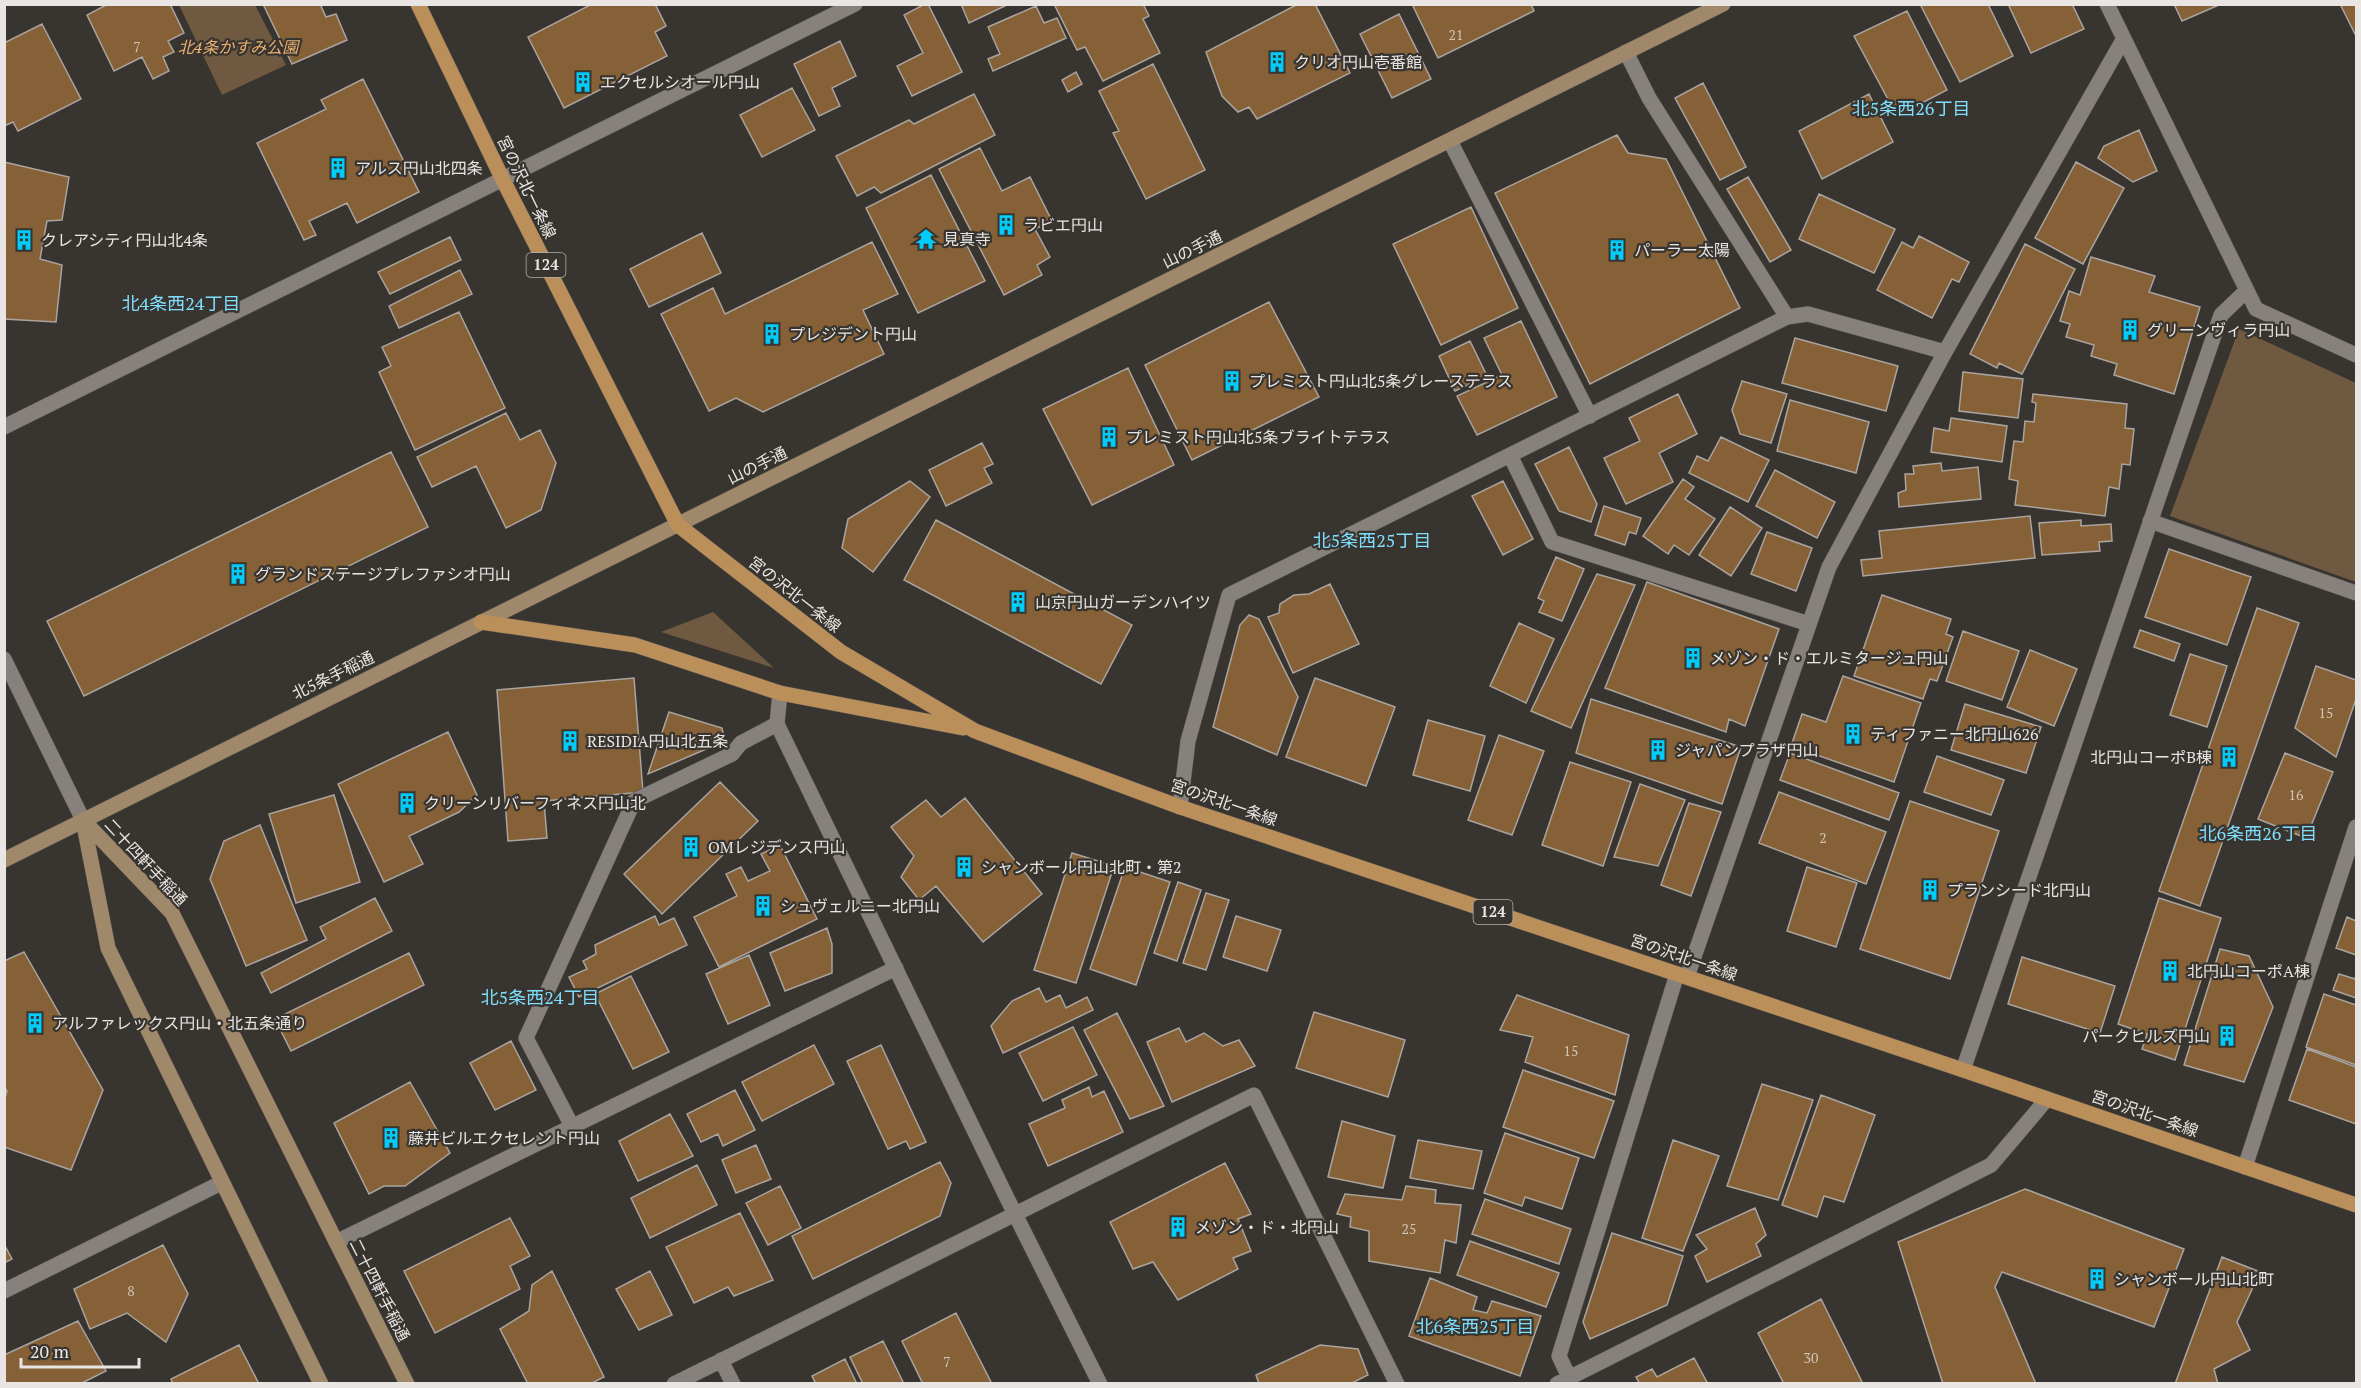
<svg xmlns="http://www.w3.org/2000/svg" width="2361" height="1388" font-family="'PT Serif','Noto Sans JP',serif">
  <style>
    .green { fill: #705941 }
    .building { fill: #866036; stroke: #aaa49f; stroke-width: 1.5 }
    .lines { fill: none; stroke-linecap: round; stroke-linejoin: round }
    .lane-casing { stroke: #54504c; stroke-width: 16 }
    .street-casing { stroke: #54504c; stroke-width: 16 }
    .secondary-casing { stroke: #54504c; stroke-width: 16 }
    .primary-casing { stroke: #54504c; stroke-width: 16 }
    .lane { stroke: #86817c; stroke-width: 15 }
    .street { stroke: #86817c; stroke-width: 15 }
    .secondary { stroke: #a0886b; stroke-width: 15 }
    .primary { stroke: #bb8f5a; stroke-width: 15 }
    .labels { text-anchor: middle; stroke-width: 4.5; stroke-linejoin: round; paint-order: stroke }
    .number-label { font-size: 14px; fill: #d0c4b7 }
    .shield { fill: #38342f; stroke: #b3b0ac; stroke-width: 1.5 }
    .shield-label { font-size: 15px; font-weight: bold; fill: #e8e5e2 }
    .park-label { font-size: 16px; font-style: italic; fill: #edb272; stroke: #38342f }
    .poi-label { font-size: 16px; fill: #e8e5e2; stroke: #38342f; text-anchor: start }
    .street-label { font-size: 16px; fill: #e8e5e2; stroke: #38342f }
    .neighbourhood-label { font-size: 18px; fill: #7fdefd; stroke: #38342f }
  </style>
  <rect width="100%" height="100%" fill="#38342f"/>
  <path class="green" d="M179,5H255L286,65L222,95Z
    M2239,329L2356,383V582L2170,516Z
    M713,612L774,668L661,632Z"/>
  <path class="building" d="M108,4H170L184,33L168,41L174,52L163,57L169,71L153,79L142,57L114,71L87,15Z
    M263,4H320L326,17L336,14L347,40L292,64Z
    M592,4H655L666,26L655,32L667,56L564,108L528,37Z
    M925,4H928L962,72L912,96L897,66L923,53L904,15Z
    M961,4H1009L969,23Z
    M1054,4H1143L1149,16L1143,19L1160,53L1103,81L1085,47L1077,50Z
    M1298,4H1315L1350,73L1257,119L1249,107L1238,112L1222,96L1206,52Z
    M1412,4H1531L1534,11L1438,58Z
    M1920,4H1988L2013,56L1960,82Z
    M2008,4H2072L2084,29L2031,53Z
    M2174,4H2218L2219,5L2182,21Z
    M2340,4H2356V36Z
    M1036,6L1044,23L1057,18L1066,38L993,71L988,59L1000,54L988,27Z
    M1907,11L1947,90L1897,116L1854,36Z
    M1399,14L1431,79L1392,98L1360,34Z
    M42,24L81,99L18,131L13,122L4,126V43Z
    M840,41L856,76L832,88L840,106L819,116L794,64Z
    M1153,64L1205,170L1146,199L1113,133L1119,131L1099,91Z
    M1076,72L1082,84L1068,92L1062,80Z
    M363,79L419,192L357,223L347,203L309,221L316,235L304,240L257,143L326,109L321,100Z
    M1703,83L1746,167L1720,180L1675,98Z
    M792,88L815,130L762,157L740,115Z
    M974,94L995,135L881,193L874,187L857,196L836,156L909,120L914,124Z
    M1869,94L1893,142L1822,179L1799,131Z
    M2139,130L2157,171L2133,182L2098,158L2104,146Z
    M1617,135L1628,153L1666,159L1740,308L1590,384L1495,193Z
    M980,148L1002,191L1030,177L1052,221L1035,229L1050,257L1037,265L1042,275L1004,295L939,169Z
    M4,162L69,177L62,220L47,221L40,259L62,265L56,322L4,319Z
    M2076,162L2124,188L2083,264L2035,238Z
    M931,175L985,281L918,313L866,208Z
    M1748,177L1791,250L1770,262L1727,189Z
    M1819,194L1895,229L1874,273L1799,239Z
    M1471,207L1518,308L1441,345L1393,244Z
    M702,233L721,273L649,307L630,269Z
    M1919,236L1969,262L1959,282L1952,279L1932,318L1877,290L1902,242L1913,248Z
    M450,237L461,260L390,294L378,272Z
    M872,242L898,294L863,310L884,354L763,412L736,398L709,411L661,314L713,288L725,314Z
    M2025,244L2075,269L2022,374L1999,363L1997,368L1970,354Z
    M2091,257L2155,276L2149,292L2200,307L2174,394L2114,375L2117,364L2091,356L2094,345L2066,337L2070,324L2060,321L2069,291L2080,295Z
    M460,270L472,294L399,328L389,306Z
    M1269,302L1319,397L1192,460L1145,365Z
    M459,312L505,408L415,450L379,372L391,366L382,347Z
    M1521,321L1557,397L1477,435L1457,396L1502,375L1484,338Z
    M1795,338L1898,366L1886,411L1782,383Z
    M1470,341L1487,376L1455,391L1439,356Z
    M1128,368L1174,465L1092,505L1043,409Z
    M1963,372L2023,379L2018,418L1959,411Z
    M1742,381L1787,394L1771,443L1740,434L1732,410Z
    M1678,394L1697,434L1659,453L1673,482L1626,504L1604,458L1640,441L1629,418Z
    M2033,394L2127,404L2125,428L2134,429L2130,465L2122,464L2119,489L2109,487L2105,516L2015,505L2018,481L2009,479L2014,441L2023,442L2025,421L2034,422L2036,403L2032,402Z
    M1790,400L1869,422L1856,473L1777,451Z
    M506,413L520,440L540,430L556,463L541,510L506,528L476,466L432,487L417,457Z
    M1951,418L2007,426L2002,462L1931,452L1934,428L1949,431Z
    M1721,437L1769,460L1748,502L1689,473L1697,456L1708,461Z
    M982,443L993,464L984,468L992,483L946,506L929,470Z
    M1569,447L1597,504L1591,522L1559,511L1535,464Z
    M391,452L428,527L84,696L47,621Z
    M1941,463L1942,471L1978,467L1981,499L1899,507L1898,493L1906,490L1905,474H1914L1913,466Z
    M1775,470L1835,502L1817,538L1756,506Z
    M1683,479L1694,487L1685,499L1715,519L1689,555L1674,545L1668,554L1643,536Z
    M910,481L930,497L873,572L842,548L848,519Z
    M1503,481L1533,539L1503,555L1472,496Z
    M1604,506L1641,518L1636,534L1629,532L1625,545L1595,535Z
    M1730,507L1762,528L1731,576L1699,555Z
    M2030,516L2035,558L1863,576L1861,560L1882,558L1879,531Z
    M936,520L1132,625L1101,684L904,580Z
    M2081,520V526L2111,524L2112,541L2099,542L2100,551L2042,555L2039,523Z
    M1767,532L1812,548L1796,591L1751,574Z
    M2169,549L2251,577L2227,645L2145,617Z
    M1556,557L1584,569L1562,621L1539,612L1544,601L1538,598Z
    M1597,574L1635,585L1571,728L1531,711Z
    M1647,582L1779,629L1745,726L1729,719L1726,732L1605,688Z
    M1330,584L1359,644L1293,673L1268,617L1279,613L1280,604L1294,595L1309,594Z
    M1882,595L1951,619L1946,634L1953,637L1937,681L1930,679L1923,699L1854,676Z
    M2257,608L2299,623L2200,906L2159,891Z
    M1249,615L1259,619L1298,697L1277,755L1213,727L1240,625Z
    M1519,623L1554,639L1526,703L1490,686Z
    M2140,630L2180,644L2174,661L2134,647Z
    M1963,631L2019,651L2002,700L1946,681Z
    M2030,650L2077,669L2054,726L2007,707Z
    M2190,654L2227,666L2207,727L2170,715Z
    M2316,666L2356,680V699L2336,757L2295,728Z
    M1843,676L1921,703L1894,782L1791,746L1802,714L1826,722Z
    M634,678L643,792L544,801L547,838L508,841L497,690Z
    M1315,678L1395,707L1366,786L1286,757Z
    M1591,699L1741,747L1722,804L1576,753Z
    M1965,704L2041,727L2026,773L1951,750Z
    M669,712L722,728L725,741L648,774Z
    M1428,720L1485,736L1470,791L1413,775Z
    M448,732L477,795L459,812L409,836L423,864L384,882L338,784Z
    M1499,735L1544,751L1512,835L1468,820Z
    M1790,753L1899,793L1889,820L1780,780Z
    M2285,753L2333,772L2306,838L2258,819Z
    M1937,756L2004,780L1991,815L1924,792Z
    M1570,762L1631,782L1603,866L1542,845Z
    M720,782L758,821L662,914L624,874Z
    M1640,784L1685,800L1658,866L1614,857Z
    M1779,792L1886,832L1866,884L1759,843Z
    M334,795L360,882L296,903L269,814Z
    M965,798L1042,894L983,942L936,886L919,900L901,877L914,856L891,827L926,800L941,817Z
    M1910,801L1999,831L1950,979L1860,949Z
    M1689,803L1721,812L1691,896L1661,885Z
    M260,825L307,940L246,966L210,879L224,841Z
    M780,845L817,919L719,967L694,917L737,896L726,874L741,867L748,881L770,871L761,854Z
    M1072,853L1114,866L1076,983L1034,970Z
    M1125,867L1170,882L1136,985L1090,969Z
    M1807,867L1857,883L1836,947L1787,931Z
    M1178,882L1201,890L1177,961L1154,953Z
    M1206,893L1229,900L1206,970L1183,963Z
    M375,898L392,931L271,993L261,973L326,939L320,927Z
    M2159,898L2221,918L2175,1060L2142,1049L2147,1034L2118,1024Z
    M655,916L659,925L674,918L687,945L579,997L569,977L587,969L583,961L596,954L595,945Z
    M1236,916L1281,930L1267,971L1223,957Z
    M2347,917L2356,921V955L2336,948Z
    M827,928L832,944V973L785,991L770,953Z
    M2220,949L2249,956L2273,1007L2244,1082L2184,1065Z
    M24,952L103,1090L71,1170L4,1147V1101L7,1091L4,1086V961Z
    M409,953L424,985L291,1051L275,1019Z
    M749,955L770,1005L728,1024L706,974Z
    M2022,957L2115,986L2100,1033L2008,1004Z
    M2339,974L2355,979L2356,975V998L2333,990Z
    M631,976L669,1052L633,1069L595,994Z
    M1039,988L1046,1002L1060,995L1066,1008L1087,997L1093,1010L1003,1053L991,1026L1012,1001Z
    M2324,994L2356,1005V1065L2306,1047Z
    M1517,995L1629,1035L1615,1095L1525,1062L1533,1037L1500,1030Z
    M1314,1012L1405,1040L1388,1097L1296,1068Z
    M1117,1013L1164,1106L1130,1119L1084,1030Z
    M1073,1027L1097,1075L1043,1101L1019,1053Z
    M1179,1028L1186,1042L1204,1033L1223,1046L1239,1040L1255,1066L1172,1102L1147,1042Z
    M511,1041L536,1090L495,1110L470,1063Z
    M814,1045L834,1084L762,1121L742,1082Z
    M881,1045L926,1142L910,1149L906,1141L888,1149L847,1061Z
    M2307,1049L2356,1067V1124L2289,1100Z
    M1523,1070L1614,1101L1594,1158L1503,1127Z
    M410,1082L450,1153L405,1186H384L369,1194L334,1123Z
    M1762,1084L1813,1100L1778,1200L1727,1186Z
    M1089,1087L1092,1097L1104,1091L1123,1132L1048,1166L1029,1124L1065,1108L1062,1100Z
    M735,1090L755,1130L723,1146L718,1134L701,1142L687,1114Z
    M1821,1095L1875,1115L1844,1202L1824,1196L1817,1217L1782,1205Z
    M670,1114L693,1156L638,1181L619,1141Z
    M1342,1121L1395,1136L1383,1188L1328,1177Z
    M1505,1133L1579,1158L1562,1209L1525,1197L1522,1206L1484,1193Z
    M1418,1140L1482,1151L1473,1189L1410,1178Z
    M1673,1140L1719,1156L1683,1251L1642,1238Z
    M756,1145L771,1179L736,1193L722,1160Z
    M940,1162L951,1183L940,1216L813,1279L792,1236Z
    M1225,1163L1251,1214L1238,1219L1251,1251L1233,1258L1238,1269L1178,1300L1153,1262L1133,1269L1110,1222Z
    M697,1165L717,1205L650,1238L631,1198Z
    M780,1186L801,1228L768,1245L746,1203Z
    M1406,1186L1436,1190L1435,1203L1461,1205L1456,1243L1445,1240L1440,1273L1369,1261V1231L1350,1227L1351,1217L1337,1214L1345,1194L1402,1200Z
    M2025,1189L2184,1249L2154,1327L2002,1272L1995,1287L2036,1384H1943L1898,1242Z
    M1485,1199L1571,1229L1559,1264L1472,1234Z
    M1755,1208L1766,1235L1756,1244L1761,1256L1707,1282L1695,1256L1707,1249L1696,1235Z
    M740,1213L773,1280L734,1296L728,1287L694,1303L666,1247Z
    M510,1218L530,1256L510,1266L520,1289L435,1333L404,1271Z
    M1612,1233L1683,1256L1667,1305L1590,1339L1583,1322Z
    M1470,1241L1559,1273L1546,1307L1457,1275Z
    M4,1244L12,1259L4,1263Z
    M163,1245L188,1294L166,1342L127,1313L90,1329L74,1289Z
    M2222,1257L2260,1272L2237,1322L2250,1350L2214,1369L2218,1384H2175Z
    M552,1271L604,1377L590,1384H528L500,1329L529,1311L532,1285Z
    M650,1271L672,1315L639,1330L616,1289Z
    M1430,1278L1477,1297L1473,1310L1487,1313L1492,1301L1541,1316L1520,1376L1409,1336Z
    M1821,1299L1863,1384H1784L1758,1333Z
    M956,1313L992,1384H923L902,1341Z
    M78,1321L106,1371L80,1384H4V1355Z
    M883,1341L904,1384H863L850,1357Z
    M239,1345L259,1384H173L171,1379Z
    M1320,1345L1358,1349L1368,1375L1350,1384H1259L1256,1375Z
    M1694,1358L1708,1384H1640L1636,1377L1652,1369L1657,1377Z
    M845,1359L857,1384H816L812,1376Z"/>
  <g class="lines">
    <g class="lane-casing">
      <path id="lane" d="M573,1128L526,1038L634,801L732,754L741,743L777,724"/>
    </g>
    <g class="street-casing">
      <path id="street" d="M2107,4L2256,309L2356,355
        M1626,52L1649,98L1787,317
        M1450,141L1590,416
        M4,427L855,4
        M1510,455L1552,542L1809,624
        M2150,521L2356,593
        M4,659L83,820
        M780,693L777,724L1007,1198L1100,1384
        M1180,807L1188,741L1229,595L1787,317L1808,314L1945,352
        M1687,977L1829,567L1945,352L2123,40
        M1963,1070L2221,315L2246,291
        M2245,1167L2356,827
        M336,1242L896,968
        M4,1291L221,1183
        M721,1360L733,1384
        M1569,1377L1559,1356L1677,974
        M674,1384L1254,1095L1397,1384
        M1557,1384L1991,1165L2047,1099"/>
    </g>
    <g class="secondary-casing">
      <path id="secondary" d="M83,820L172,913L407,1384
        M83,820L108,948L321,1384
        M4,860L1723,4"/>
    </g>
    <g class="primary-casing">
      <path id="primary" d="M418,4L503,180L678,525L841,652L975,731L1180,807L1963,1070L2356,1205
        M481,622L635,645L780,693L963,728"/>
    </g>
    <use href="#lane" class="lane"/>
    <use href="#street" class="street"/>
    <use href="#secondary" class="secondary"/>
    <use href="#primary" class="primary"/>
  </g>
  <defs>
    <g id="building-bare" transform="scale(1.62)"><path d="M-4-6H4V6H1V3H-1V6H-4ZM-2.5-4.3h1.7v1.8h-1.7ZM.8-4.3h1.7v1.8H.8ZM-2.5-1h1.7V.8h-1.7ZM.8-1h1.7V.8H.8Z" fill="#00cbf9" stroke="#38342f" stroke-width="2.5" paint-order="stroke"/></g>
    <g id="temple-bare" transform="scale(1.62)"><path d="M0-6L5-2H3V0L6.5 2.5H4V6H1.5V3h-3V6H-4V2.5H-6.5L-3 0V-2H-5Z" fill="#00cbf9" stroke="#38342f" stroke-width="2.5" paint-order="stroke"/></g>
  </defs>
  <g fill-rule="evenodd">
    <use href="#building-bare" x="1277" y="62"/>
    <use href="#building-bare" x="583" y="82"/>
    <use href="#building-bare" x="338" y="168"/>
    <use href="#building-bare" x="1006" y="225"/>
    <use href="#temple-bare" x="926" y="239"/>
    <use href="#building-bare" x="24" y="240"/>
    <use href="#building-bare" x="1617" y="250"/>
    <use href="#building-bare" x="2130" y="330"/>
    <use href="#building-bare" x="772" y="334"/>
    <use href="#building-bare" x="1232" y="381"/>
    <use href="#building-bare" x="1109" y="437"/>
    <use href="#building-bare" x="238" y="574"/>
    <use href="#building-bare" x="1018" y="602"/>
    <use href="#building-bare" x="1693" y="658"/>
    <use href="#building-bare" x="1853" y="734"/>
    <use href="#building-bare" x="570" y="741"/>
    <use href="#building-bare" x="1658" y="750"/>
    <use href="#building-bare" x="2229" y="757"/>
    <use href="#building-bare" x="407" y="803"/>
    <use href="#building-bare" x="691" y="847"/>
    <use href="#building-bare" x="964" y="867"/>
    <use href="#building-bare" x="1930" y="890"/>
    <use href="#building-bare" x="763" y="906"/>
    <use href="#building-bare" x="2170" y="971"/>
    <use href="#building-bare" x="35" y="1023"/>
    <use href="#building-bare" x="2227" y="1036"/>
    <use href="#building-bare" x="391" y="1138"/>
    <use href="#building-bare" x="1178" y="1227"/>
    <use href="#building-bare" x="2097" y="1279"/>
  </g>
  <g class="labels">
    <g class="number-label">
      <text x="1456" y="40">21</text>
      <text x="137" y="52">7</text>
      <text x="2326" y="718">15</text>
      <text x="2296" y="800">16</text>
      <text x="1823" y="843">2</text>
      <text x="1571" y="1056">15</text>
      <text x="1409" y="1234">25</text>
      <text x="131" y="1296">8</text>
      <text x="1811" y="1363">30</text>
      <text x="947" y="1367">7</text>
    </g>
    <g class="shield">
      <rect x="526.5" y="253" width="39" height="24" rx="4.5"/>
      <rect x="1473.5" y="900" width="39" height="24" rx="4.5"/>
    </g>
    <g class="shield-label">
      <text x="546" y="270">124</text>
      <text x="1493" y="917">124</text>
    </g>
    <g class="park-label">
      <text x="238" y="53">北4条かすみ公園</text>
    </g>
    <g class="poi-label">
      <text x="1294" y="68">クリオ円山壱番館</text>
      <text x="600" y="88">エクセルシオール円山</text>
      <text x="355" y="174">アルス円山北四条</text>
      <text x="1023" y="231">ラビエ円山</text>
      <text x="943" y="245">見真寺</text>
      <text x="41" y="246">クレアシティ円山北4条</text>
      <text x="1634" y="256">パーラー太陽</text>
      <text x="2147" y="336">グリーンヴィラ円山</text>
      <text x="789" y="340">プレジデント円山</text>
      <text x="1249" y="387">プレミスト円山北5条グレーステラス</text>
      <text x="1126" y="443">プレミスト円山北5条ブライトテラス</text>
      <text x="255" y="580">グランドステージプレファシオ円山</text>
      <text x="1035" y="608">山京円山ガーデンハイツ</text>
      <text x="1710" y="664">メゾン・ド・エルミタージュ円山</text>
      <text x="1870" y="740">ティファニー北円山626</text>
      <text x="587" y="747">RESIDIA円山北五条</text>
      <text x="1675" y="756">ジャパンプラザ円山</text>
      <text x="2212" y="763" text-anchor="end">北円山コーポB棟</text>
      <text x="424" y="809">クリーンリバーフィネス円山北</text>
      <text x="708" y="853">OMレジデンス円山</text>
      <text x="981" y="873">シャンボール円山北町・第2</text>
      <text x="1947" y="896">プランシード北円山</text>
      <text x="780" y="912">シュヴェルニー北円山</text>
      <text x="2187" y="977">北円山コーポA棟</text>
      <text x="52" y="1029">アルファレックス円山・北五条通り</text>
      <text x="2210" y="1042" text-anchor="end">パークヒルズ円山</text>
      <text x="408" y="1144">藤井ビルエクセレント円山</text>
      <text x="1195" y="1233">メゾン・ド・北円山</text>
      <text x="2114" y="1285">シャンボール円山北町</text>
    </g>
    <g class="street-label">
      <text transform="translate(527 187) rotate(64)" y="6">宮の沢北一条線</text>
      <text transform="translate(1192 249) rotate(-26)" y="6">山の手通</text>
      <text transform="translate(757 465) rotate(-26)" y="6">山の手通</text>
      <text transform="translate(795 594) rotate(38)" y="6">宮の沢北一条線</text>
      <text transform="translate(333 675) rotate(-26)" y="6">北5条手稲通</text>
      <text transform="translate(1224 802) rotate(19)" y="6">宮の沢北一条線</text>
      <text transform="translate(146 862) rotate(47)" y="6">二十四軒手稲通</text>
      <text transform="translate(1684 957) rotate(19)" y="6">宮の沢北一条線</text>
      <text transform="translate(2145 1113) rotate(19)" y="6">宮の沢北一条線</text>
      <text transform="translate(380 1290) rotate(63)" y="6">二十四軒手稲通</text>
    </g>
    <g class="neighbourhood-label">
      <text x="1911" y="115">北5条西26丁目</text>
      <text x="181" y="310">北4条西24丁目</text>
      <text x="1372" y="547">北5条西25丁目</text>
      <text x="2258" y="840">北6条西26丁目</text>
      <text x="540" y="1004">北5条西24丁目</text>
      <text x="1475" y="1333">北6条西25丁目</text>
    </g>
  </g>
  <rect width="2361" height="1388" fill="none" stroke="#e8e5e2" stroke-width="12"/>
  <path d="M21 1358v9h118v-9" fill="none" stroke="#e8e5e2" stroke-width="3"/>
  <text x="30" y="1358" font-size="18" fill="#e8e5e2" stroke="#38342f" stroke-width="4.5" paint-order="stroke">20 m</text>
</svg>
